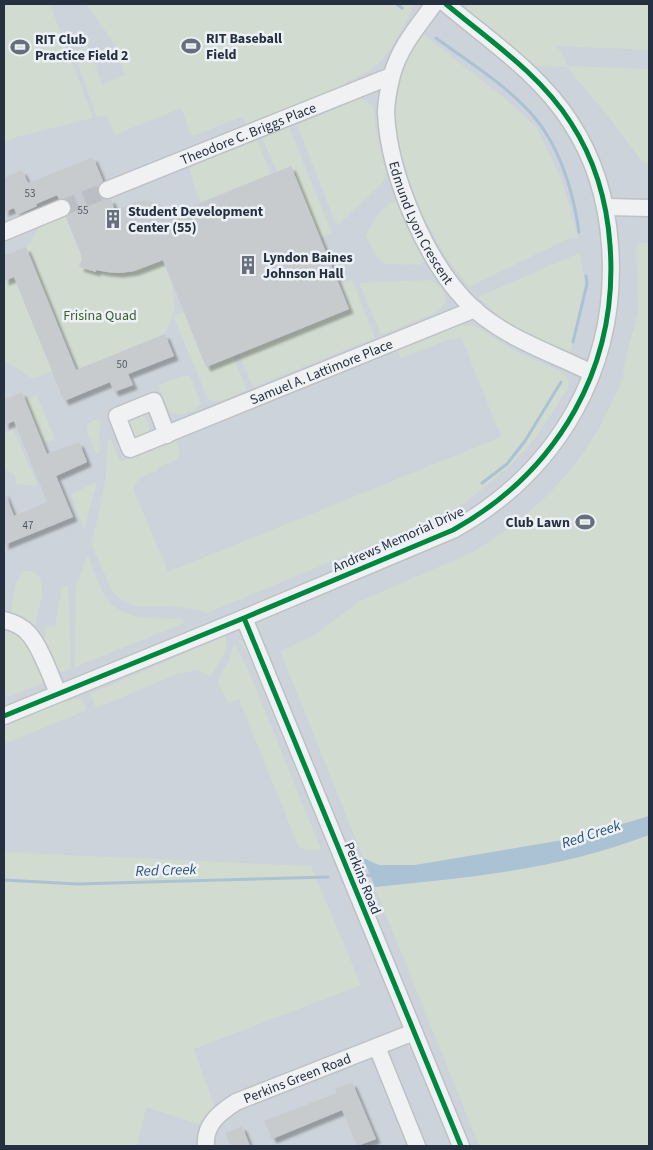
<svg xmlns="http://www.w3.org/2000/svg" width="653" height="1150" font-family="'Source Sans 3',sans-serif">
  <style>
    .built { fill: #cdd3da }
    .green { fill: #d1dbcf }
    .water { fill: #abc1d4 }
    .lines { fill: none; stroke-linecap: round; stroke-linejoin: round }
    .stream { stroke: #abc1d4; stroke-width: 3 }
    .building { fill: #c8cbce; filter: url(#shadow) }
    .minor-tunnel { stroke: #bbbfc5; stroke-width: 16; stroke-dasharray: 16 8; stroke-linecap: butt }
    .minor-casing { stroke: #bec1c4; stroke-width: 19 }
    .minor { stroke: #eff1f3; stroke-width: 16 }
    .cycleway-casing { stroke: #edf1f6; stroke-width: 8 }
    .cycleway { stroke: #00873e; stroke-width: 5 }
    .labels { text-anchor: middle; stroke-width: 5; stroke-linejoin: round; paint-order: stroke }
    .number-label { font-size: 11px; fill: #4e5865 }
    .poi-label { font-size: 14px; font-weight: bold; fill: #253141; stroke: #edf1f6; text-anchor: start }
    .street-label { font-size: 14px; fill: #253141; stroke: #edf1f6 }
    .park-label { font-size: 14px; fill: #3c5e31; stroke: #edf1f6 }
    .water-label { font-size: 15px; font-style: italic; fill: #2b5279; stroke: #edf1f6 }
  </style>
  <defs>
    <filter id="shadow"><feDropShadow dx="4.5" dy="4.5" stdDeviation="1" flood-color="#0004"/></filter>
  </defs>
  <rect width="100%" height="100%" fill="#e0e3e6"/>
  <path class="built" d="M4,4H649V1146H4Z"/>
  <path class="green" d="M4,4H50L93,118L17,137L4,142Z
    M86,4H413C413,13 388,55 380,62C370,72 358,77 345,82L347,86L247,125L242,117L192,136L181,108L115,135L107,115L97,117L73,51L88,46L102,84L125,75L113,42Z
    M469,4H649V50L556,46L562,53L567,66L649,69V165L642,161L606,114L567,67L534,66L465,9Z
    M423,34L507,100L537,128L563,183L578,238L568,239L559,243L469,287L446,257L422,214L412,188L400,150L395,114L399,84L409,54Z
    M359,99L365,100L373,107L377,136L386,173L384,181L337,226L297,125Z
    M289,127L332,233L320,238L291,166L277,172L262,138Z
    M257,140L271,174L201,202L195,189L190,169L197,163Z
    M59,200L80,252L82,259L79,267C89,271 108,276 117,269C133,273 148,266 162,259L172,283L175,310L165,334L76,370L26,247Z
    M396,201L401,205L426,254V261L419,265L386,264L376,257L366,235C373,222 381,205 396,201Z
    M637,243H649V1146H479L280,651L313,636L360,601L473,552L514,525L550,493L577,462L599,429L623,379L624,365L638,312Z
    M579,253L585,281L570,354L523,333L501,318L478,297Z
    M14,277L52,371L33,379L4,360V281Z
    M352,280L375,338L253,387L239,354L349,309L340,285Z
    M429,280C446,287 452,301 436,313L381,335L359,283Z
    M184,312L206,367L233,356L247,390C236,394 218,406 208,399L173,316Z
    M461,322L463,326L471,325L479,328L511,349L559,371L569,380L568,388L536,437L511,465L467,501L452,510L420,525L207,613L200,610L168,606H135L126,603L113,593L92,545L106,477L108,438L111,440L120,462L171,440H176L180,452L178,459L157,468L158,471C147,475 135,477 134,491L168,572L501,437L461,337L453,340L450,339L401,358L396,348Z
    M186,375L190,376L201,404C192,413 180,418 169,411L158,385Z
    M37,395L55,439L43,444L25,400Z
    M138,411C148,417 151,424 148,435L143,437H136C131,432 128,427 128,419Z
    M93,420H98L100,422L99,454L96,453L87,431V425Z
    M13,429L38,486L16,484L14,474L4,470V433Z
    M97,482L84,530L71,494Z
    M87,557L89,558C93,569 97,581 102,591C117,622 154,618 183,619L184,623L75,667L76,586Z
    M24,571C54,569 38,608 35,626L33,629L11,616C13,602 13,581 24,571Z
    M62,586L68,587L71,668L61,672L56,668L44,641L46,626L55,627Z
    M4,626L21,635L28,647L44,683L4,698Z
    M226,636V651L212,675L209,676L198,670L177,674L96,708L90,694Z
    M235,636L246,646L249,651L327,838V845L254,668L245,649Z
    M235,645L247,667L321,849L309,850L299,848L239,699L229,703L218,683V680L228,662L233,646Z
    M66,698L68,702L77,698L82,700L86,709L85,711L4,744V723Z
    M4,852L311,866L361,985L194,1049L215,1108L198,1124L146,1107L137,1146H4Z"/>
  <path class="water" d="M649,816V835C561,869 469,878 375,887L363,858L379,865H415L575,838Z"/>
  <g class="lines">
    <path class="stream" d="M397,4L402,8
      M436,38C466,60 500,81 526,108C558,140 573,189 579,232
      M573,342L587,284L586,276
      M482,483L507,464L525,441L561,382
      M359,876L375,875
      M4,880L77,884L328,877"/>
  </g>
  <path class="building" d="M93,157L103,181L97,188L98,194L105,200L111,199L115,211L135,202L146,200L160,204L173,214L291,166L349,309L206,367L163,260L134,271L119,273L107,272L96,270V272L79,267L82,259L80,252L66,217L70,214L71,205L68,200L59,199L57,195L36,204L37,206L17,215L14,208L4,212V179L8,176L22,170L28,183Z
    M26,247L76,370L165,334L174,356L128,374L133,385L114,392L110,382L64,401L14,277L4,281V256Z
    M22,392L47,454L79,442L87,462L56,476L73,517L4,545V491L14,516L47,502L14,421L4,425V400Z
    M352,1082L376,1139L357,1146L342,1110L272,1139L264,1121L337,1093L335,1089Z
    M242,1126L250,1146H231L225,1133Z"/>
  <g class="lines">
    <path class="minor-tunnel" d="M62,208L107,190"/>
    <g class="minor-casing">
      <g id="minor">
        <path id="s1" d="M434,4C418,26 399,48 392,75C389,87 386,101 386,113C389,176 428,268 475,310C510,340 552,353 592,373"/>
        <path id="s2" d="M107,190L391,76"/>
        <path d="M606,207L649,208"/>
        <path d="M4,232L62,208"/>
        <path id="s3" d="M167,435L154,401L117,416L130,449L475,309"/>
        <path d="M244,618L461,1146"/>
        <path d="M4,620C12,622 22,626 28,633C40,645 51,677 58,693"/>
        <path d="M4,716L244,618L453,530C559,471 619,366 610,245C607,202 595,160 571,123C540,74 490,41 446,4"/>
        <path d="M377,1047L417,1146"/>
        <path id="s4" d="M206,1146C204,1125 219,1113 236,1102L414,1032"/>
      </g>
    </g>
    <use href="#minor" class="minor"/>
    <g class="cycleway-casing">
      <path id="cycleway" d="M244,618L461,1146
        M4,716L244,618L453,530C559,471 619,366 610,245C607,202 595,160 571,123C540,74 490,41 446,4"/>
    </g>
    <use href="#cycleway" class="cycleway"/>
  </g>
  <defs>
    <g id="stadium-bare" transform="scale(1.5)"><path d="M0-5a6.5 5 0 1 0 0 10a6.5 5 0 1 0 0-10ZM-3.5-1.8h7v3.6h-7Z" fill="#666f7b" stroke="#edf1f6" stroke-width="2.5" paint-order="stroke"/></g>
    <g id="building-bare" transform="scale(1.5)"><path d="M-4-6H4V6H1V3H-1V6H-4ZM-2.5-4.3h1.7v1.8h-1.7ZM.8-4.3h1.7v1.8H.8ZM-2.5-1h1.7V.8h-1.7ZM.8-1h1.7V.8H.8Z" fill="#666f7b" stroke="#edf1f6" stroke-width="2.5" paint-order="stroke"/></g>
  </defs>
  <g fill-rule="evenodd">
    <use href="#stadium-bare" x="191" y="46"/>
    <use href="#stadium-bare" x="20" y="47"/>
    <use href="#building-bare" x="113" y="219"/>
    <use href="#building-bare" x="248" y="265"/>
    <use href="#stadium-bare" x="585" y="522"/>
  </g>
  <g class="labels">
    <g class="number-label">
      <text x="30" y="197">53</text>
      <text x="83" y="214">55</text>
      <text x="122" y="368">50</text>
      <text x="28" y="529">47</text>
    </g>
    <g class="poi-label">
      <text x="206" y="43">RIT Baseball<tspan x="206" dy="16">Field</tspan></text>
      <text x="35" y="44">RIT Club<tspan x="35" dy="16">Practice Field 2</tspan></text>
      <text x="128" y="216">Student Development<tspan x="128" dy="16">Center (55)</tspan></text>
      <text x="263" y="262">Lyndon Baines<tspan x="263" dy="16">Johnson Hall</tspan></text>
      <text x="570" y="527" text-anchor="end">Club Lawn</text>
    </g>
    <g class="street-label">
      <text dy="5" stroke="none"><textPath href="#s2" startOffset="152">Theodore C. Briggs Place</textPath></text>
      <text dy="5" stroke="none"><textPath href="#s1" startOffset="238">Edmund Lyon Crescent</textPath></text>
      <text dy="5" stroke="none"><textPath href="#s3" startOffset="318">Samuel A. Lattimore Place</textPath></text>
      <text transform="translate(398 539) rotate(-24)" y="5">Andrews Memorial Drive</text>
      <text transform="translate(363 878) rotate(68)" y="5">Perkins Road</text>
      <text dy="5" stroke="none"><textPath href="#s4" startOffset="122">Perkins Green Road</textPath></text>
    </g>
    <g class="park-label">
      <text x="100" y="320">Frisina Quad</text>
    </g>
    <g class="water-label">
      <text transform="translate(591 834) rotate(-18)" y="5">Red Creek</text>
      <text transform="translate(166 870) rotate(-2)" y="5">Red Creek</text>
    </g>
  </g>
  <rect width="653" height="1150" fill="none" stroke="#253141" stroke-width="10"/>
</svg>
